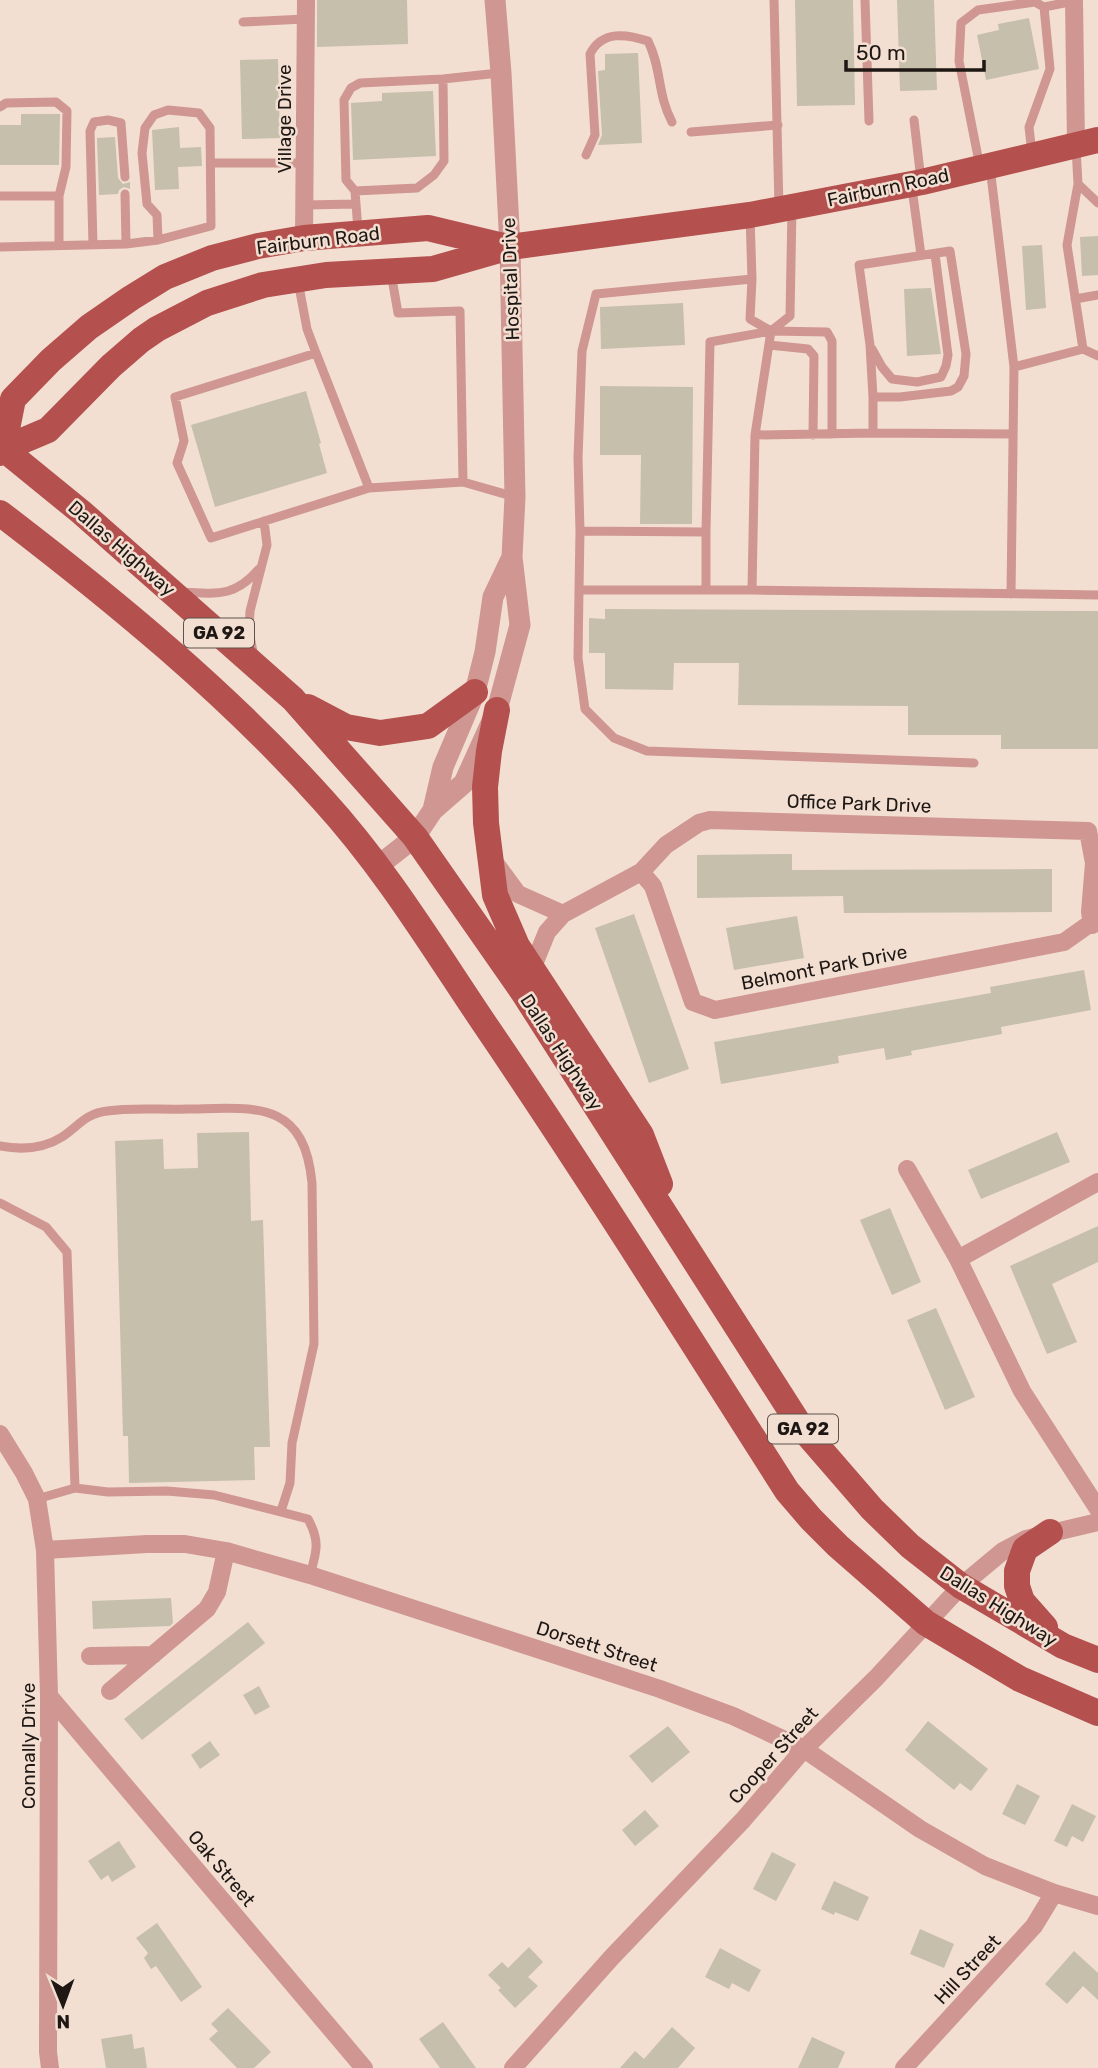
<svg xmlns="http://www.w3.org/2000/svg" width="1098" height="2068" font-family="Rubik,sans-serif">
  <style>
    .building { fill: #c5bfab }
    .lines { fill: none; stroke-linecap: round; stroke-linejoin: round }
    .service { stroke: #cf9692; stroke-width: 9 }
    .minor { stroke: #cf9692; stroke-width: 18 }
    .tertiary { stroke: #cf9692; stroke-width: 21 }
    .primary { stroke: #b4504e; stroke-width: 26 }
    .labels { text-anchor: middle; stroke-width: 5; stroke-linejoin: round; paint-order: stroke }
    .shield { fill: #f2dfd2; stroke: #5e534c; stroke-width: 2 }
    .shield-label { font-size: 18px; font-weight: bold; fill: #1e1713 }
    .street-label { font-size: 19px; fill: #1e1713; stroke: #f2dfd2 }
  </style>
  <rect width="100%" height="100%" fill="#f2dfd2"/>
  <path class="building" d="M317,0H407L408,44L317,47Z
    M795,0H853L855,105L797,106Z
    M897,0H934L937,90L900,91Z
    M1029,18L1039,69L986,80L977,35L999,30L998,24Z
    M638,53L642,143L598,145L602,135L598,71L605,70V54Z
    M278,59L280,138L242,139L240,60Z
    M433,91L436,156L353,160L351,103L382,101V93Z
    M21,114H60L59,165H0V125H21Z
    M179,127L180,148L201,147L202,166L178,167L179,189L155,190L152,130Z
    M115,137L118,178L123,184L130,182V189L124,187L119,190L118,194L99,195L97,138Z
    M1098,236V275L1082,276L1080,237Z
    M1042,245L1046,308L1026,310L1022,246Z
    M931,288L941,354L907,356L904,289Z
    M683,303L685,345L601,349L600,307Z
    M600,386L693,387L692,524H640L641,455H600Z
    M306,391L321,443L319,444L327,473L215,507L191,425Z
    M605,609L1098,611V749H1001V735H908V706L738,705L739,663H674L673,690L605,689V653H589V618L605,619Z
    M792,854V870L1052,869V912L844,913L843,896L697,898V855Z
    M634,914L689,1069L649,1083L595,928Z
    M797,916L804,958L734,970L726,928Z
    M1084,970L1091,1010L1001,1027L1002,1034L911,1051L912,1055L886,1060L884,1048L838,1056L839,1063L721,1084L714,1042L991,993L990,987Z
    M249,1132L251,1221L263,1220L270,1447H254L255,1480L129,1483L128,1436H123L115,1141L163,1139L164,1169L198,1168L197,1133Z
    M1057,1132L1070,1162L981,1199L968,1170Z
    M890,1208L921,1282L892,1295L860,1220Z
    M1098,1226V1262L1052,1284L1077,1342L1047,1354L1010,1266Z
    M936,1308L975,1397L945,1410L907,1320Z
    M171,1598L173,1623L170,1626L93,1629L92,1601Z
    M248,1622L265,1643L142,1740L124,1719Z
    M259,1686L270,1707L255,1715L243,1695Z
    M928,1721L988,1769L971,1791L960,1783L954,1790L905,1750Z
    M668,1726L690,1752L652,1783L629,1756Z
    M210,1741L220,1755L200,1769L191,1755Z
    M1017,1784L1040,1796L1025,1825L1002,1814Z
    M1072,1804L1096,1816L1083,1842L1072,1836L1067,1847L1054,1841Z
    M645,1810L659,1826L635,1846L622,1830Z
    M119,1841L136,1867L112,1882L108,1875L101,1880L88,1861Z
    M772,1852L796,1864L776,1901L753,1889Z
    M834,1881L869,1897L858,1921L835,1912L834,1915L821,1909Z
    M157,1923L202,1987L181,2002L156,1966L151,1969L144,1958L148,1953L136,1938Z
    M920,1929L954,1944L944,1968L910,1954Z
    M529,1947L543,1962L528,1977L538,1986L515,2008L498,1990L501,1988L488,1975L502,1962L508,1968Z
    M720,1948L761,1970L749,1992L732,1983L729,1989L705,1977Z
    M1074,1951L1098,1973V2000L1083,1986L1067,2004L1045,1984Z
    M228,2008L271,2052L254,2068H237L209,2039L218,2031L211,2024Z
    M443,2022L476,2068H440L419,2039Z
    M672,2027L695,2048L678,2068H620L635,2051L644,2059Z
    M132,2034L134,2049L144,2047L147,2068H106L101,2039Z
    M812,2037L845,2052L838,2068H798Z"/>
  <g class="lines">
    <path class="service" d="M774,0L779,208
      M865,0L869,121
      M1044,7L1074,1
      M243,22L305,19
      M0,107L6,103L56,102L67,111L66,167L59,196
      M914,120L921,180
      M691,132L778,125
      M1076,147L1078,184L1067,245L1083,349L1098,356
      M586,155L595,135L590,54C602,30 627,34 648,41C662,69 657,94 672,122
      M212,163H305
      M980,167L959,61L961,23L978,10L1035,2L1044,7L1050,69L1029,127L1032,154
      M990,167L1014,367L1083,349
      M1078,184L1098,203
      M912,188L921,255
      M355,191L417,188L434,175L444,161L443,79
      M125,194L126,244
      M0,196H59V244
      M305,205L356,204
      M792,208L790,316L771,331L755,435L752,590H579L578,658L585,709L614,738L647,751L974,763
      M750,216L752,279L750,319L771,331
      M358,230L355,191L346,180L344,100L351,88L360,83L443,79L499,73
      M93,245L90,131L94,122L108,120L121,123L125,177
      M0,247L126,244L158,240L211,226L210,128L199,113L168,110L154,115L145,128L142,153L147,204L157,215L158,240
      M950,251L966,354L964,376L958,387L951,391L900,397H873L870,345L859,265Z
      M391,273L398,313L460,311L463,482
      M298,281L307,329L316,353
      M1075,299L1098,295
      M769,345L808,349L814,356L813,435
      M872,349L882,367L892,379L917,382L941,377L946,366L948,355L935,254
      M316,353L369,488L211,538L177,463L184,441L175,397Z
      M873,433L1013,434
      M755,435L873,433V397
      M369,488L463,482L515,497
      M580,531L578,458L582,351L596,294L752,279
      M579,590L580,531L706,532L710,342L771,331L827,332L832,341V434
      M706,590V532
      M752,590L1098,595
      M183,592C218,594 235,597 259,569
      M1011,594L1014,367
      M254,657L249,631L250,611L267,545L264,521
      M0,1146C21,1150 43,1149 62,1137C79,1126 84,1114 107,1111C133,1107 161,1110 187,1109C255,1108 304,1099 312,1183L314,1344L292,1443L290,1483L281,1511
      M0,1203L46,1227L67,1252L75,1488
      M37,1499L75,1488L108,1492L167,1491L214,1495L308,1519C320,1541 317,1551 310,1575"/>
    <path class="minor" d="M1074,0L1076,145
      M304,238L306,0
      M493,860L518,894L563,914
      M641,872L653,886L693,1002L715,1010L1064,942L1088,925L1098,923
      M532,969L547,932L563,914L641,872L666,845L699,823L710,820L1088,831L1094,863L1090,912L1092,925
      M907,1169L958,1259L1022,1391L1098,1509
      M958,1259L1098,1182
      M0,1434L24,1473L37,1499L45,1550L49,1696L48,2052L50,2068
      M45,1550L147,1544H185L226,1551L310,1575L660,1689L733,1716L804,1749L920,1829L985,1866L1054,1893L1098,1906
      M90,1656L153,1655
      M110,1691L207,1609L217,1592L226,1551
      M49,1696L364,2068
      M513,2068L612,1957L743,1820L804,1749L876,1678L961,1586L1003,1551L1026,1539L1098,1522
      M904,2068L1034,1926L1054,1893"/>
    <path class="tertiary" d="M433,810L443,767L475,692L485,652L493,597L512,557
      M378,866L415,837L433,810L464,783L497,710L520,625L512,557L515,497L510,247L501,73L495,0"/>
    <path class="primary" d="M0,446L81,512L293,699L415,837L523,992L801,1427L872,1509L910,1546L961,1586L1063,1646L1098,1660
      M3,449L13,399L51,360L89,327L131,298L165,277L212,258L258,246L304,238L428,228L507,247
      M0,453L3,449L48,430L111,366L141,340L157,329L207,303L263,285L326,275L433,269L510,247L750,215L922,182L1098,140
      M0,513C115,601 226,692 323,800C386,869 434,949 486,1026C590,1179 688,1336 787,1491L811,1519L838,1546L926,1623L1020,1679L1098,1713
      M308,707L346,727L380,733L428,726L475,692
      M497,710L489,751L485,787L486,823L495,895L517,946L641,1135L660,1184
      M1045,1627L1022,1601L1017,1586V1571L1025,1549L1050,1532"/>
  </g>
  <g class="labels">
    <g class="shield">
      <rect x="184" y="618.5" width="70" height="29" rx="5"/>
      <rect x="768" y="1414.5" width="70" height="29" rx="5"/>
    </g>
    <g class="shield-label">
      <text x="219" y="639">GA 92</text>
      <text x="803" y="1435">GA 92</text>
    </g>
    <g class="street-label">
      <text transform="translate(284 119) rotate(-90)" y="7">Village Drive</text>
      <text transform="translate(888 187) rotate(-12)" y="7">Fairburn Road</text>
      <text transform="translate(318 240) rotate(-7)" y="7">Fairburn Road</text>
      <text transform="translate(510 279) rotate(-92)" y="7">Hospital Drive</text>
      <text transform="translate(122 548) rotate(41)" y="7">Dallas Highway</text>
      <text transform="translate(859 803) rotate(2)" y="7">Office Park Drive</text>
      <text transform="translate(824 967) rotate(-11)" y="7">Belmont Park Drive</text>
      <text transform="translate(562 1052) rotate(57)" y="7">Dallas Highway</text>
      <text transform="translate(999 1606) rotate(32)" y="7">Dallas Highway</text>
      <text transform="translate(597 1646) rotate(18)" y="7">Dorsett Street</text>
      <text transform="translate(28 1746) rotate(-90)" y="7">Connally Drive</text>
      <text transform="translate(773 1755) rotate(-48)" y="7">Cooper Street</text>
      <text transform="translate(222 1868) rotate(50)" y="7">Oak Street</text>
      <text transform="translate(967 1969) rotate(-47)" y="7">Hill Street</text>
    </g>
  </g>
  <g transform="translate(63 2005) rotate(179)" stroke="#f2dfd2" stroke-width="5" paint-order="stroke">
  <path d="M0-5L12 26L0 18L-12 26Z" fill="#1e1713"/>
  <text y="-10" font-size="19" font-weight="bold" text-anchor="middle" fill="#1e1713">N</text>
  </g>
  <path d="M846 60v10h138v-10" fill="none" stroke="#1e1713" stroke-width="3.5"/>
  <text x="856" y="60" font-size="21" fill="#1e1713" stroke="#f2dfd2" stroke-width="5" paint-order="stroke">50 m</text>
</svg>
